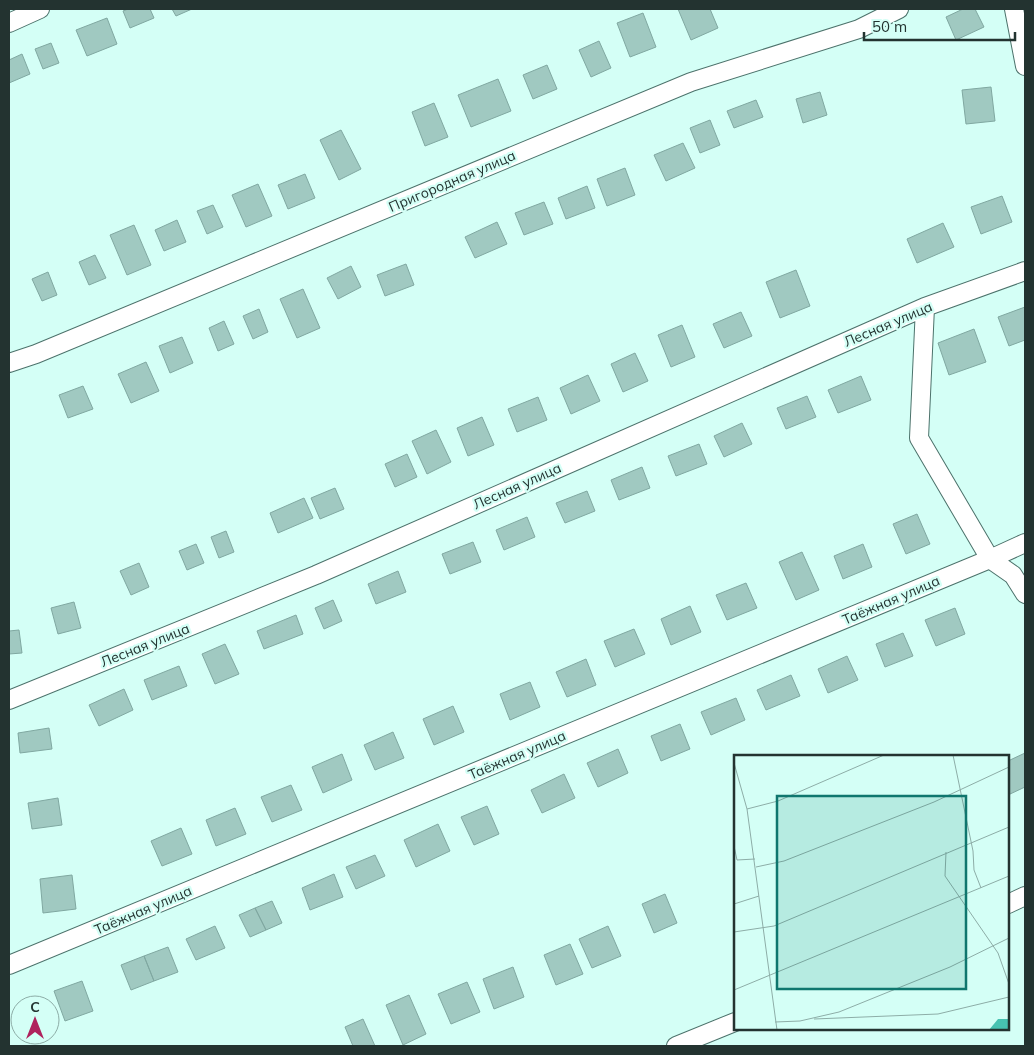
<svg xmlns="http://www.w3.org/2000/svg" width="1034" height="1055" font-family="Mulish,sans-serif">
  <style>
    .building { fill: #a0c9c1; stroke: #80a8a1 }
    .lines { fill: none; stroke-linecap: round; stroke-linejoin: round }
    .minor-casing { stroke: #4c726b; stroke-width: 20 }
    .minor { stroke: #fff; stroke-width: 18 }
    .labels { text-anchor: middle; stroke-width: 4.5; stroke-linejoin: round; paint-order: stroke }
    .street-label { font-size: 14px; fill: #233330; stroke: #d4fff6 }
    .inset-road { fill: none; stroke: #8dada7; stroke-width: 1 }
    .view { fill: #0f766e; fill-opacity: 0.15; stroke: #0f766e; stroke-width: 2.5 }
    .inset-edge { fill: none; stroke: #233330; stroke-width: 2.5 }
  </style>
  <rect width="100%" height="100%" fill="#d4fff6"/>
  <path class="building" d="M128,9H150L154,18L130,28L123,11Z
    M172,9H192L176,16Z
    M678,9H710L718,28L691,40Z
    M963,9H975L984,27L956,40L946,17Z
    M643,13L656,47L630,57L617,23Z
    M107,18L117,44L87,56L76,30Z
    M599,41L611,68L591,77L579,50Z
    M51,43L59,63L43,69L35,49Z
    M22,54L30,74L9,83V60Z
    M547,65L557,89L533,99L523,75Z
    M498,79L511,111L471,127L458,95Z
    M991,87L995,121L966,124L962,90Z
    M820,92L827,115L803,123L796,99Z
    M756,100L763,117L734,128L727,111Z
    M434,103L448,137L425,146L412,112Z
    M710,120L720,145L700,153L690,128Z
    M341,130L361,169L339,180L320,140Z
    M683,143L695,168L666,181L654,155Z
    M625,168L635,195L607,206L597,179Z
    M305,174L315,198L288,209L278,185Z
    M258,184L272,216L246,227L232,195Z
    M587,186L595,208L566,219L558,198Z
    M1002,196L1012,222L981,234L971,207Z
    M544,202L553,224L524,235L515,213Z
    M213,205L223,227L207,234L197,211Z
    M177,220L186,242L164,251L155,230Z
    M497,222L507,244L475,258L465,237Z
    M943,223L954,247L917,263L907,239Z
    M134,225L151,265L127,275L110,235Z
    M95,255L106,278L89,285L79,262Z
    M406,264L414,285L385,296L377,275Z
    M351,266L361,287L338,299L327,278Z
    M796,270L810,306L780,318L766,282Z
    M48,272L57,295L42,301L32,279Z
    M303,289L320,328L297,338L280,299Z
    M1025,307V340L1009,346L998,317Z
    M259,309L268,332L253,339L243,316Z
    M741,312L752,336L724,348L713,324Z
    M224,321L234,344L218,351L209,328Z
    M682,325L695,357L671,367L658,335Z
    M974,329L986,362L949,375L938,343Z
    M182,337L193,363L170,373L159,346Z
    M635,353L648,381L623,392L611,364Z
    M146,362L159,391L131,403L118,374Z
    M588,375L600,401L571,414L560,388Z
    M861,376L871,400L838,413L828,390Z
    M83,386L93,409L68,418L59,395Z
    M807,396L816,417L786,429L777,408Z
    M538,397L547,420L517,432L508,409Z
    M482,417L494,445L468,456L457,428Z
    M742,423L752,444L724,457L714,436Z
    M436,430L451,462L427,474L412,441Z
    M699,444L707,464L676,476L668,456Z
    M407,454L417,477L395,487L385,464Z
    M642,467L650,488L619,500L611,480Z
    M335,488L344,509L320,519L311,498Z
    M587,491L595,511L565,523L556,503Z
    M304,498L313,518L278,533L270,513Z
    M917,514L930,544L906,554L893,524Z
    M527,517L535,537L504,550L496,530Z
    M226,531L234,552L219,558L211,537Z
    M473,542L481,562L450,574L442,554Z
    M196,544L204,563L187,570L179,551Z
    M863,544L872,567L843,579L834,556Z
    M802,552L819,590L796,600L779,562Z
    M139,563L149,587L131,595L120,571Z
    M398,571L406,592L376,604L368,584Z
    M746,583L757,608L727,620L716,595Z
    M333,600L342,621L324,629L315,608Z
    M74,602L81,628L58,634L51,608Z
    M690,606L701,632L671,645L661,619Z
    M955,608L965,634L936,646L925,620Z
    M296,615L303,634L264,649L257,631Z
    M634,629L645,654L615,667L604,641Z
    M19,630L22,653L9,654V631Z
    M903,633L913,656L885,667L876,644Z
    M225,644L239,674L215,684L202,654Z
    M847,656L858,680L828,693L818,669Z
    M586,659L596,685L567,697L556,672Z
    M179,666L187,686L152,700L144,680Z
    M791,675L800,696L766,710L757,690Z
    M530,682L540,707L510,720L500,694Z
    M124,689L133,710L99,726L89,705Z
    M736,698L745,720L711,735L701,712Z
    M453,706L464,732L434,745L423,719Z
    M680,724L690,749L661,761L651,736Z
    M49,728L52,749L20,753L18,733Z
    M393,732L404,758L375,770L364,745Z
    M618,749L628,773L598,787L587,763Z
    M1025,753V787L1008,795V761Z
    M342,754L352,780L323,793L312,767Z
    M564,774L575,798L542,813L531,790Z
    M291,785L302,810L272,822L261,797Z
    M58,798L62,825L32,829L28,803Z
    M487,806L499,834L474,845L461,817Z
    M235,808L246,834L216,846L206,820Z
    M438,824L450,851L416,867L404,840Z
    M181,828L192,854L162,866L151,841Z
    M375,855L385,876L356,889L346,867Z
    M334,874L343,897L310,910L302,888Z
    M72,875L76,909L43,913L40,879Z
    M665,894L677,923L654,933L642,904Z
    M272,901L282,923L266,930L255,908Z
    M255,908L266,930L250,937L239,915Z
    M215,926L225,948L196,960L186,939Z
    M608,926L621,956L592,968L579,939Z
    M570,944L583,974L556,985L544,955Z
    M168,947L178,972L154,981L144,956Z
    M144,956L154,981L131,990L121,965Z
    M513,967L524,997L494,1009L483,979Z
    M82,981L93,1011L65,1021L54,991Z
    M467,982L480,1012L451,1024L438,994Z
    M409,995L426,1034L403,1045L386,1005Z
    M363,1019L375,1046H353L345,1027Z"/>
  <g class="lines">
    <g class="minor-casing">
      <path id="minor" d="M1014,9L1025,66
        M9,23L40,9
        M925,307L919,438L990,559L1013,575L1025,594
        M9,363L36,354L691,82L859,29L899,9
        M9,700L316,575L925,307L1025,271
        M1008,904L1025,896
        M9,965L990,559L1025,543
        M676,1046L735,1022"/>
    </g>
    <use href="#minor" class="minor"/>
  </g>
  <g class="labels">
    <g class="street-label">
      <text transform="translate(452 181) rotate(-23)" y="5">Пригородная улица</text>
      <text transform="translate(888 324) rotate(-23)" y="5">Лесная улица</text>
      <text transform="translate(517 486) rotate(-24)" y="5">Лесная улица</text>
      <text transform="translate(891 600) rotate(-23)" y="5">Таёжная улица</text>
      <text transform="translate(145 645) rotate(-22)" y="5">Лесная улица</text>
      <text transform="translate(517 755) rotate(-23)" y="5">Таёжная улица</text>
      <text transform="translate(143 910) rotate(-23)" y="5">Таёжная улица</text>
    </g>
  </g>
  <g transform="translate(734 755)">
    <rect width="275" height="275" fill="#d4fff6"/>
    <path d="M264,264H275V275H255Z" fill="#47c2b1"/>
    <path class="inset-road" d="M219,0L239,96L240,115L247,133M0,8L13,54L43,275M13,54L44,46L150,0M0,91L3,105L21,104M212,97L211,121L264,198L275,229M22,112L50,106L200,47L275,12M0,149L25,141M0,177L40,171L275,72M0,235L275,121M80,264L204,259L275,242M41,267L66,266L105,257L216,212L275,183"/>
    <path class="view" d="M43,41H232V234H43Z"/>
    <rect width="275" height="275" class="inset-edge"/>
  </g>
  <rect width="1034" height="1055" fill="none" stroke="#233330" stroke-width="20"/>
  <g transform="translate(35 1020)"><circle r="24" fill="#d4fff6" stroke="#8dada7"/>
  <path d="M0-4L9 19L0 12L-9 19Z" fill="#af225d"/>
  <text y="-8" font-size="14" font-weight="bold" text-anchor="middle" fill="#233330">С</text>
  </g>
  <path d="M864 32v8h151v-8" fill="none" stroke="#233330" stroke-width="2.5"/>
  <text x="872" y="32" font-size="15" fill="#233330" stroke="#d4fff6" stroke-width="4" paint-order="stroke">50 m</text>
</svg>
